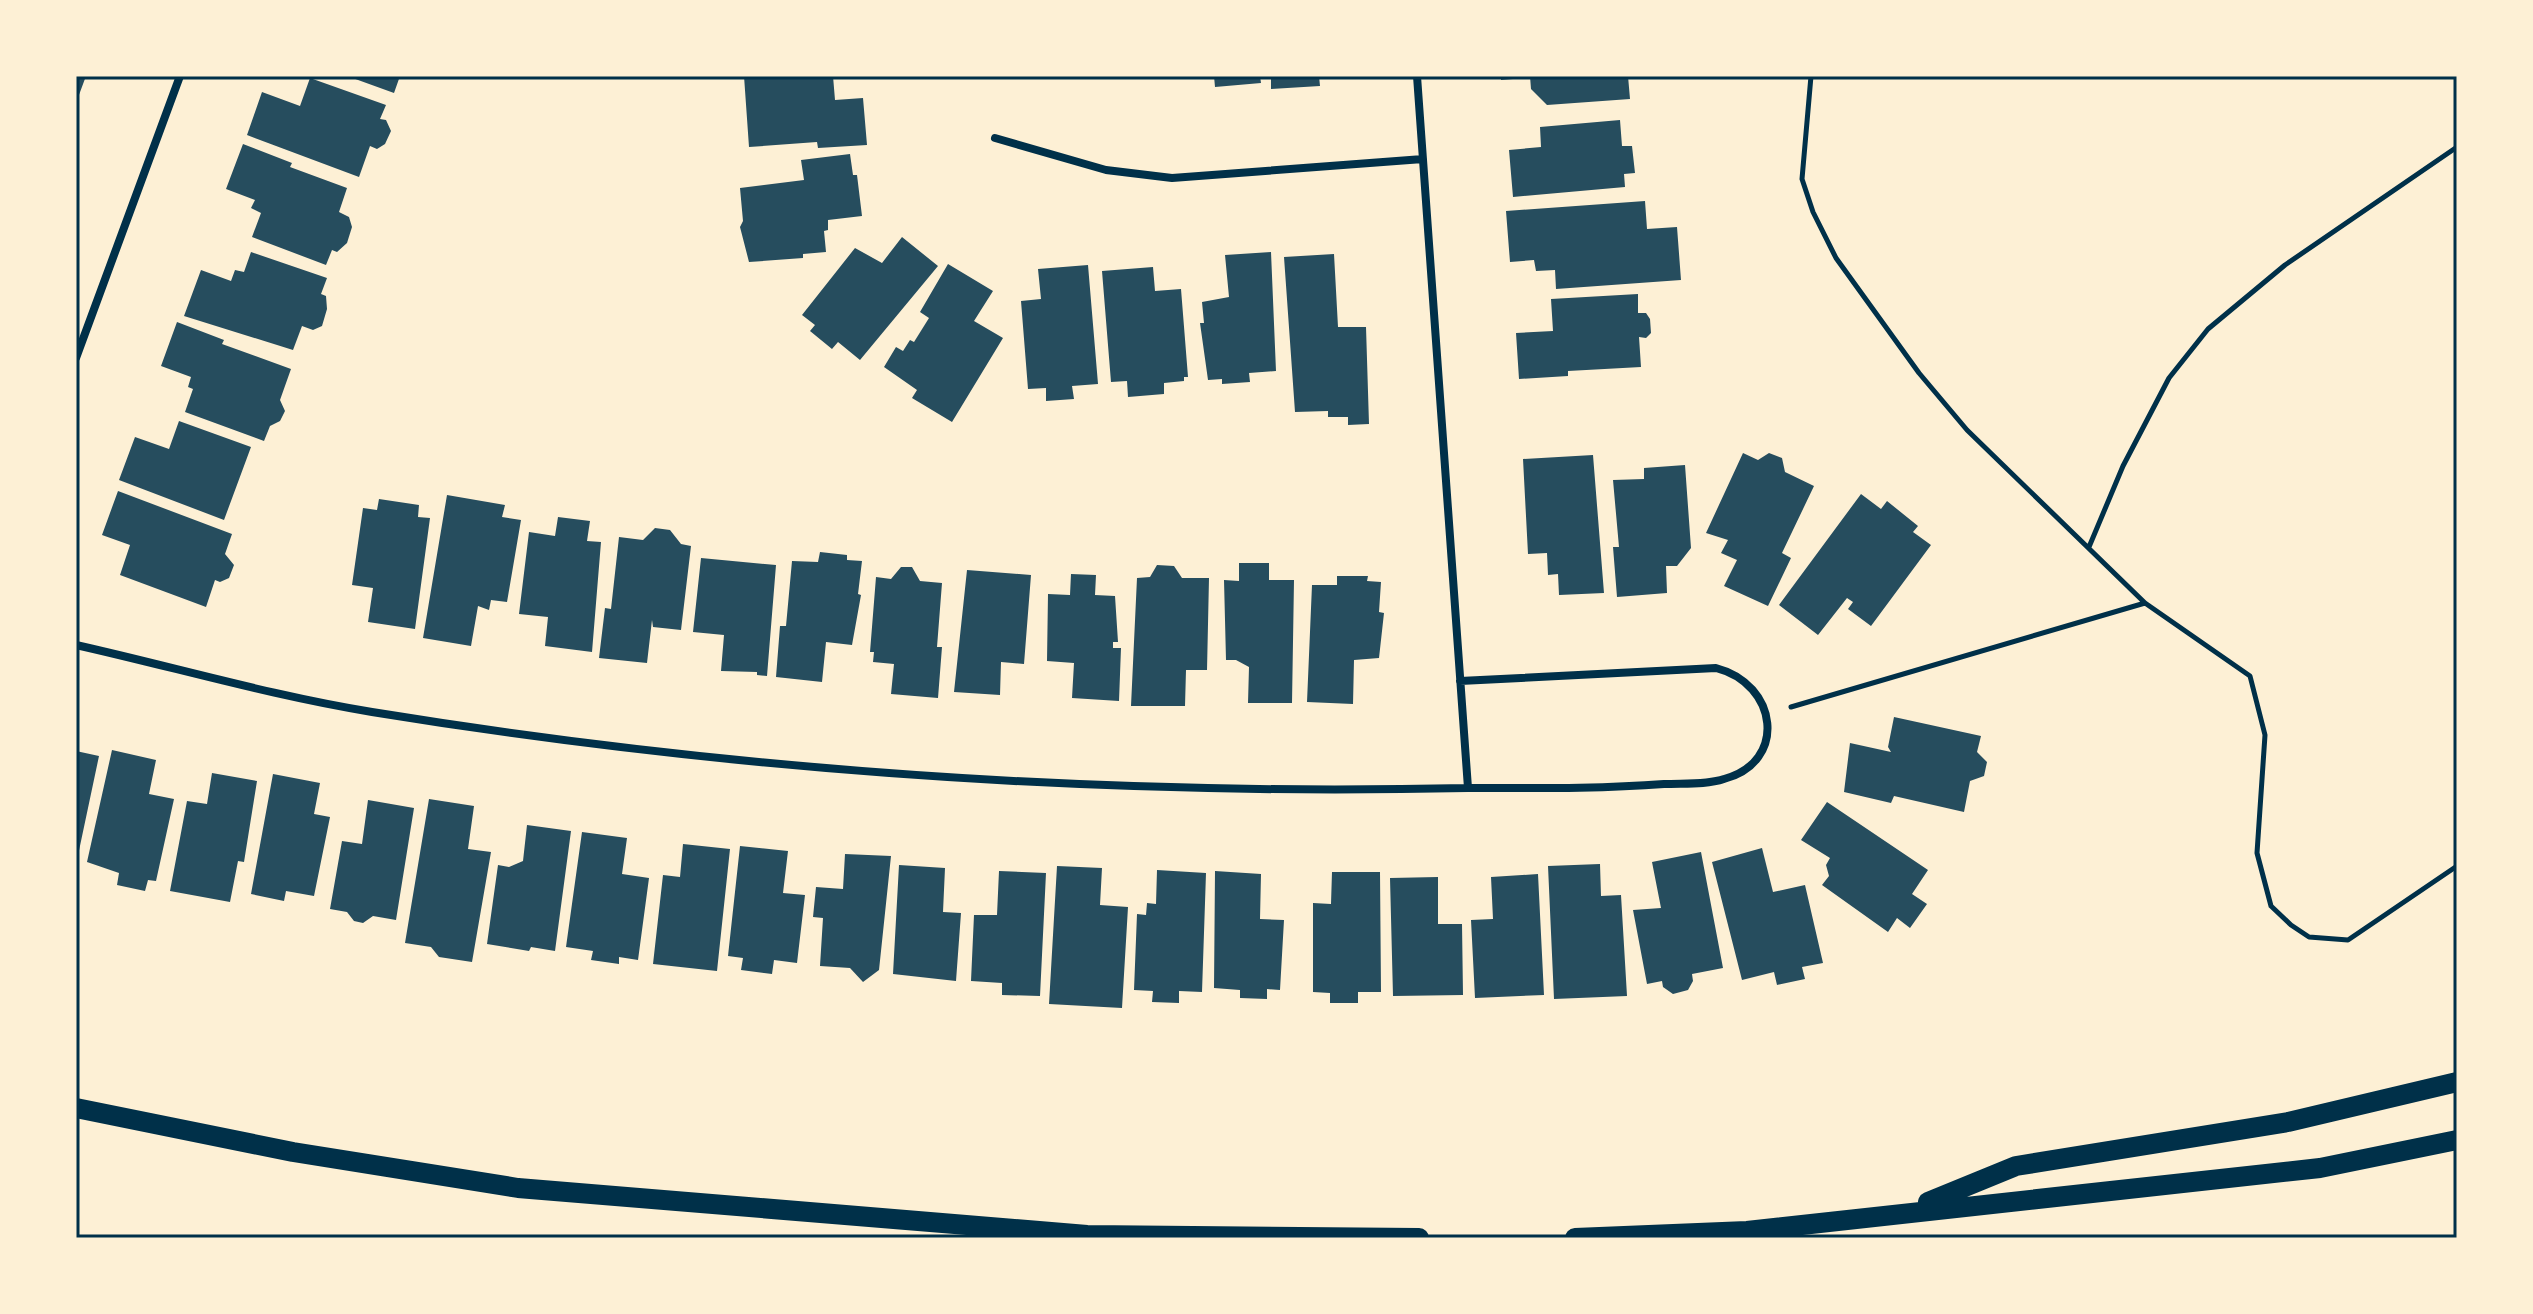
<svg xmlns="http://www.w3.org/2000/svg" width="2533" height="1314" font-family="Lora,serif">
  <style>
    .building { fill: #264d5e }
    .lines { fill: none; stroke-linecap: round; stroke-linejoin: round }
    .path { stroke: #003049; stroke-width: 5 }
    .minor { stroke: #003049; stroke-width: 8 }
    .primary { stroke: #003049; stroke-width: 20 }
    .neatline { fill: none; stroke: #003049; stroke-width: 3 }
  </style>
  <rect width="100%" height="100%" fill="#fdf0d5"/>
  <path class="building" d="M76,76H86L76,103Z
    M347,76H400L394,93Z
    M744,76H833L835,100L863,98L867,145L818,148L817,142L749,147Z
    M1214,76H1260L1261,83L1215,87Z
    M1271,76H1319L1320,86L1271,89Z
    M1501,76H1525V78L1501,80Z
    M1530,76H1628L1630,99L1547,105L1531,89Z
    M310,78L386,105L380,119L386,120L391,131L385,144L377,149L370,146L359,177L247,135L262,92L300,106Z
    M1620,120L1622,146H1632L1635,173L1624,174L1625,187L1513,197L1509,150L1541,147L1540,127Z
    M243,144L292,163L290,167L347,188L339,212L349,217L352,227L347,243L337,252L332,250L326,265L252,237L261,213L251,208L255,200L226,189Z
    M850,154L853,175H857L862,216L828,220V230L824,231L826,252L803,254V258L749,262L740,227L743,221L740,188L804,180L801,160Z
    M1645,201L1647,229L1677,227L1681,280L1556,289L1555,270L1536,271L1534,260L1510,262L1506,211Z
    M902,237L938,266L860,360L838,342L832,349L810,331L815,325L802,315L855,248L882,263Z
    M251,252L327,278L321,294L326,296L327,309L322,326L313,330L302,326L293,350L184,316L201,270L231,281L235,270L244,272Z
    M1271,252L1276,371L1249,373L1250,382L1222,384V379L1208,380L1200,323H1204L1202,302L1229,297L1225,255Z
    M1334,254L1338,327H1366L1369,424L1348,425V417H1328V411L1295,412L1284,257Z
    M948,264L993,291L974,321L1003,338L952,422L912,398L917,390L884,367L896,347L903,351L910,340L914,342L929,318L920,312Z
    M1088,265L1098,384L1072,386L1074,399L1046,401V388L1028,389L1021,301L1041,299L1038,269Z
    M1153,267L1155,291L1181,289L1188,377H1184V381L1164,383V394L1128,397L1127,381L1111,382L1102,271Z
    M1638,294V313H1646L1650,319L1651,333L1646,338L1639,337L1641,367L1568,371V376L1519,379L1516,333L1553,331L1551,299Z
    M177,322L224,340L222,344L291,369L280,400L285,411L280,421L270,426L264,441L185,412L193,389L188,387L191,377L161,366Z
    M179,421L251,447L224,520L119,480L135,437L169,449Z
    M1743,453L1758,460L1769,453L1782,458L1785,472L1814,486L1782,553L1791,558L1768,606L1724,586L1737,560L1721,553L1728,540L1706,533Z
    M1593,455L1604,593L1559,595L1558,574L1548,575L1547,553L1528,554L1523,459Z
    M1685,465L1691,548L1677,566H1666L1667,593L1617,597L1613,547H1619L1613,480L1644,479V468Z
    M118,491L232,534L225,554L234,565L229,578L220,582L215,580L206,607L120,575L130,545L102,535Z
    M1861,494L1881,509L1887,501L1918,526L1913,532L1931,545L1871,626L1848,609L1853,602L1847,598L1818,635L1779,605Z
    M447,495L505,505L502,517L521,520L507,602L491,600L489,610L478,606L471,646L423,638Z
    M379,499L419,505L418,517L430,518L415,629L368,622L373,588L352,585L363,508L377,510Z
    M558,517L590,521L587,541L601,542L592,652L545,646L548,617L519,614L529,532L555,536Z
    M655,528L670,530L681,544L691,546L681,630L653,627L652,620L647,663L599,658L605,608L611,609L619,537L643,540Z
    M820,552L847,555V560L862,561L858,594L861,595L852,645L826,642L822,682L776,677L780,626H786L792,561L818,562Z
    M701,558L776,565L767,676L757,675V672L721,671L724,635L693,632Z
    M1239,563H1269V580H1294L1292,703H1248L1249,667L1236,660H1226L1224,580L1239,581Z
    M1157,565L1174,566L1182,578H1209L1207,670H1186L1185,706H1131L1137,578L1150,577Z
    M901,567H912L920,581L942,583L937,647H942L938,698L891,694L894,664L873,662L874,652H870L876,577L891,579Z
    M967,570L1031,575L1024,664L1001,662L1000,695L954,692Z
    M1071,574L1096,575L1095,595L1115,596L1118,642H1113V648H1121L1119,701L1072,698L1074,663L1047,661L1048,594L1070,595Z
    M1337,576H1368L1367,581L1381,582L1379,612L1384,613L1379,658L1354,660L1353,704L1307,702L1312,585H1337Z
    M1894,717L1981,736L1977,752L1987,762L1984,776L1970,781L1964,812L1894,796L1891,803L1844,792L1850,743L1891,752L1888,747Z
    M112,750L156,760L149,794L174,799L156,881L148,880L145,891L117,885L119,873L87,862Z
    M76,751L99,756L77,860H76Z
    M212,773L257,781L244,862L238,861L230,902L170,891L187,801L207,804Z
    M273,774L320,783L314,814L330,817L314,896L286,891L284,901L251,894Z
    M429,799L474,806L468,849L491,852L472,962L439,957L431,947L405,943Z
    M368,800L414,808L396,920L373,916L363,923L354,921L347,912L330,909L342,841L362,844Z
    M1827,802L1928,870L1912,894L1927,904L1910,928L1897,918L1888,932L1822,885L1829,876L1826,865L1830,858L1801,840Z
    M527,825L571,831L555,951L531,947L529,951L487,944L498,865L509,867L523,861Z
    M582,832L627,838L622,874L649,878L638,960L619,957V964L591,960L593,951L566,947Z
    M683,844L730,849L717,971L653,964L663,875L680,877Z
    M740,846L788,851L783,893L805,895L797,963L774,960L772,974L741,970L743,958L728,956Z
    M1762,848L1773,892L1805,885L1823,963L1802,967L1805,979L1777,985L1774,972L1742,980L1712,862Z
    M1701,852L1723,968L1692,974L1693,981L1688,990L1673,994L1663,987L1662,981L1647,984L1633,910L1661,908L1652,862Z
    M845,854L891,856L879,970L863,982L850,968L820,966L823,918L813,917L816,887L843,889Z
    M1600,864L1601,896L1621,895L1627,996L1554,999L1548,866Z
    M899,865L945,868L943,912L961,913L956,981L893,974Z
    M1057,866L1102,868L1100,905L1128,907L1122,1008L1049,1004Z
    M1157,870L1206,873L1202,992L1179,991V1003L1152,1002L1153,991L1134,990L1137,914L1146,915L1147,903L1156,904Z
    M999,871L1046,873L1040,996L1002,995V983L971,981L974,915H997Z
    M1215,871L1261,874L1260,919L1284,920L1280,990L1267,989V999L1240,998V990L1214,988Z
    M1332,872H1380L1381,992H1358V1003H1330V993L1313,992V903L1331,904Z
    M1538,874L1544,995L1475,998L1471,920L1493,919L1491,877Z
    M1438,877V924H1462L1463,995L1393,996L1390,878Z"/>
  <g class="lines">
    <path class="path" d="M1811,76L1802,179L1813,212L1836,258L1919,373L1967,430L2145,603L2250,676L2265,735L2257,853L2271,906L2291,925L2309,937L2348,940L2457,866
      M2089,547L2123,466L2169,378L2208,329L2285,265L2457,147
      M1791,707L2145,603"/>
    <path class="minor" d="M995,138L1106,170L1172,178L1423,159
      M76,358L180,76
      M76,645C174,667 273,696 372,712C735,771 1101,796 1468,788L1417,76
      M1460,681L1716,668C1778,684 1788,762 1724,779C1706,785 1683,783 1664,784C1598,789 1533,788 1468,788"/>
    <path class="primary" d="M76,1108L293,1152L518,1188L1087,1235L1419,1238
      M1928,1202L2016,1166L2288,1122L2457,1082
      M1575,1238L1747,1231L2320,1168L2457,1140"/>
  </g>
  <rect width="2533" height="1314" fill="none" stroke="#fdf0d5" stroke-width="156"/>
  <rect x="78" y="78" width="2377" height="1158" class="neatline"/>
</svg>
